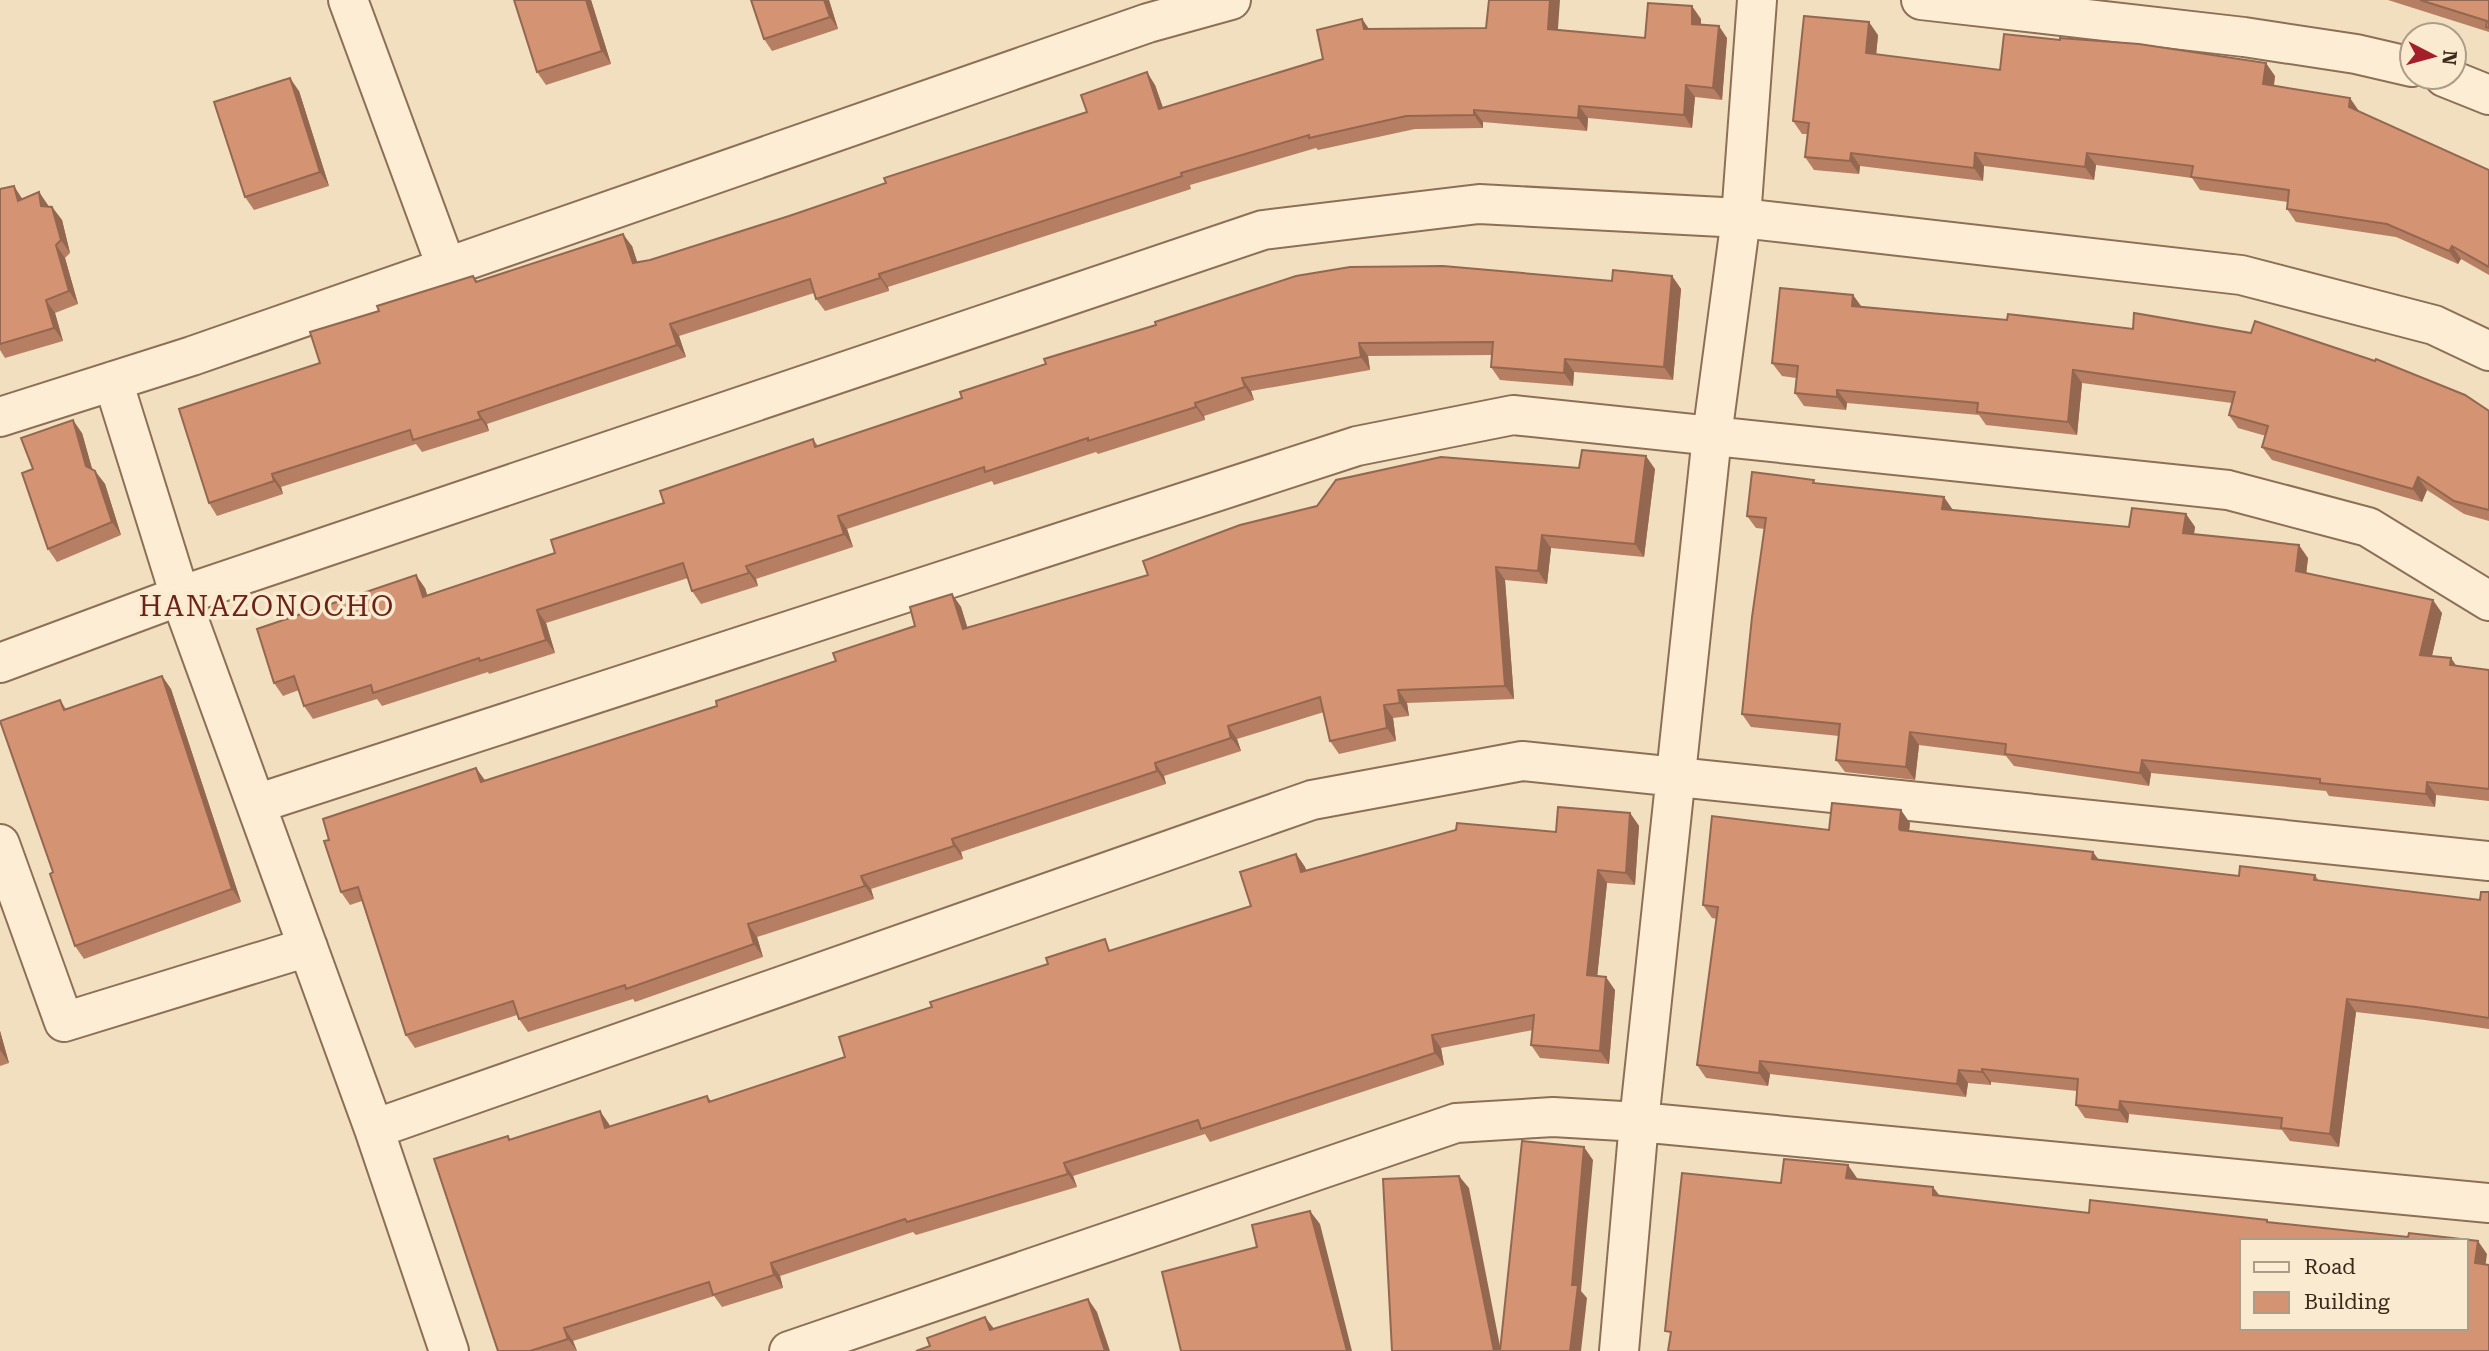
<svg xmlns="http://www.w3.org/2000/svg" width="2489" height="1351" font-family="'Roboto Serif',serif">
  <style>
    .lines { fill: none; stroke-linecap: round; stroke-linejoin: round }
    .minor-casing { stroke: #8d6f56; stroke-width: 42 }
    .tertiary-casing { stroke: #8d6f56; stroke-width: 42 }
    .minor { stroke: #fcedd4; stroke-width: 38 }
    .tertiary { stroke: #fcedd4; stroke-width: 38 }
    .wall { fill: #b67e62 }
    .shaded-wall { fill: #946750 }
    .building { fill: #d49372; stroke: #946750; stroke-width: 2; fill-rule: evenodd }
    .labels { text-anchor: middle; stroke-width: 7; stroke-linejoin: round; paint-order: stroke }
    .quarter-label { font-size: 28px; letter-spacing: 2px; fill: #6c2217; stroke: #f9ead0 }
  </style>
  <rect width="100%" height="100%" fill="#f2dfc0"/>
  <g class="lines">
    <g class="minor-casing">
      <path id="minor" d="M348,0L446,266
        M1921,0L2244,37L2356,54L2412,67
        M2444,77L2489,95
        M113,381L180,596L374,1129L449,1351
        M0,417L192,356L1148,23L1231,0
        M256,804L1357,446L1513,415L2228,490L2368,527L2489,601
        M0,844L64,1022L308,947
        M374,1129L1312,800L1522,761L2489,861
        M789,1351L1456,1123L1553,1117L1639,1122L2489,1203
        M1619,1351L1639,1122L1712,436L1741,218L1757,0"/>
    </g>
    <g class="tertiary-casing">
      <path id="tertiary" d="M0,663L180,596L1263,230L1479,204L1741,218L2241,275L2434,325L2489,351"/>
    </g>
    <use href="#minor" class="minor"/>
    <use href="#tertiary" class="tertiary"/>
  </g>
  <path class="wall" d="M591,0L611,64L546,85L537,72Z
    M751,0H829L838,29L772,51L764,39Z
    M2388,0H2489V32Z
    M1362,19L1369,29L1557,30L1645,38L1701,19V24L1727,38L1722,100L1695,97L1692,128L1588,118L1587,131L1483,122V128L1415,129L1318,150L1316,148L1190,185L1191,189L888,287L889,291L825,311L816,299L814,293L679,336L686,357L487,424L489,431L422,452L416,444L281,487L283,494L217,516L209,503L320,363L473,276L478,282L632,246L637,262L650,260L789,216L886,183L1087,112L1155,85L1163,108L1323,59Z
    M1878,35L1876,55L2000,70L2275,76L2274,86L2359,111V112L2489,170V275L2461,259L2458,264L2396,237L2296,222L2287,209L2288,202L2200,190L2192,178L2096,165L2094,180L1984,166L1983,181L1860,166L1859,174L1814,170L1805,157L1807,134H1802L1793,121Z
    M299,91L329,186L254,210L245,197Z
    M0,189L23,199L39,192L48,207H52L62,220L70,253L65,258L78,304L55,313L63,341L5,358L0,350Z
    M1672,276L1681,289L1673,380L1574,372L1573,386L1500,380L1491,367L1492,355L1368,356L1370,370L1251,391L1254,400L1204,416L1205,420L1098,454L1096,452L994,485L992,481L847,529L853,547L756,579L758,586L701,604L692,591L688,578L546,623L555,653L489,674L488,672L382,706L377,699L313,719L304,706L299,690L283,696L274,683L425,588L427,595L555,553L664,503L813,439L818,446L1612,281Z
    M1853,295L1862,307L2489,411V521L2464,514L2427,490L2422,502L2272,460L2262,447L2266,436L2238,428L2229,415L2232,403L2082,383L2077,435L1986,425L1979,415L1847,403L1846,410L1804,406L1795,393L1796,378L1782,376L1772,363Z
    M82,433L92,469L95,471L105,484L121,535L57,562L48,549L33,469Z
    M1579,468L1655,469L1644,557L1551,548L1547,584L1505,580L1514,699L1407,703L1409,716L1393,718L1396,741L1339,754L1330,741L1324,712L1237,739L1241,751L1164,776L1166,784L961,852L963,859L871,889L874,899L757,937L763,957L635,1002L633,999L528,1032L519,1019L517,1015L415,1048L406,1035L362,901L350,905L341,892L329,840L476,768L485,780L717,706L836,661L915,626L952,594L961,607L967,627Z
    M1816,483L1953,510L2129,527L2186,514L2195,527L2194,534L2308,558L2306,573L2442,613L2432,656L2457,666L2489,670V801L2436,795L2435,807L2329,796L2326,791L2151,773L2149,786L2014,766L2006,756L1919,745L1915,780L1845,772L1836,760L1839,736L1751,727L1742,714L1765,529L1756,528L1747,516Z
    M162,676L171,689L241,902L84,959L75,946L60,700L66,709Z
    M1630,813L1639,826L1635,885L1607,883L1597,976L1615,990L1609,1064L1540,1058L1531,1045L1533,1030L1441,1048L1444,1065L1210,1142L1205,1134L1073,1176L1077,1187L916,1235L913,1232L780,1276L783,1288L722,1307L714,1296L573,1341L577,1351H498L508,1136L510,1140L609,1124L610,1127L707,1096L711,1101L845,1057L1112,950L1251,906L1296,854L1305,867L1306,870L1556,832Z
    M1910,823L1909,830L2099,860L2239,876L2315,875L2319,881L2480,900L2489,892V1029L2425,1020L2356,1012L2339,1147L2290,1141L2282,1130L2129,1114L2128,1123L2085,1118L2076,1105L2077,1091L1991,1082V1085L1968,1083L1966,1097L1770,1074L1768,1086L1706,1078L1697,1065L1717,919L1712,918L1703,905L1829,830Z
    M0,1031L9,1063L0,1066Z"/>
  <path class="shaded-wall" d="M586,0H591L611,64L602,51Z
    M824,0H829L838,29L830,17Z
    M1550,0H1560L1557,42L1548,29Z
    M1692,6L1701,19L1700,36L1692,24Z
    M1362,19L1371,32L1364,29Z
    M1869,22L1878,35L1875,66L1866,53Z
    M1719,26L1727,38L1722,100L1713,88Z
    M2266,63L2275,76L2272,97L2263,84Z
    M1147,72L1155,85L1168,122L1159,109Z
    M290,78L299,91L329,186L320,172Z
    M1686,85L1695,97L1692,128L1684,115Z
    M2350,98L2359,111L2358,120L2349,107Z
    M1579,106L1588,118L1587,131L1578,118Z
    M1474,110L1483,122V128L1474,115Z
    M1851,153L1860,166L1859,174L1850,161Z
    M1975,153L1984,166L1983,181L1974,168Z
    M2087,153L2096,165L2094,180L2085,167Z
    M14,186L23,200L18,201Z
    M39,192L48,205L50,220L41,206Z
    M52,207L62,220L70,253L61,240Z
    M623,234L632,246L642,276L633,263Z
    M56,245L65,258L78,304L69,291Z
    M2452,246L2461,259L2458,264L2449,251Z
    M879,274L888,287L889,291L880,278Z
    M1672,276L1681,289L1673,380L1664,367Z
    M1853,295L1862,308L1852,306Z
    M46,300L55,313L63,341L54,328Z
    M670,324L679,336L686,357L677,345Z
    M1359,343L1368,356L1370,370L1361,357Z
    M1565,359L1574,372L1573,386L1564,373Z
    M2073,370L2082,383L2077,435L2068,422Z
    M1242,378L1251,391L1254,400L1245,387Z
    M1837,390L1847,403L1846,410L1837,397Z
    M1195,403L1204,416L1205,420L1196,407Z
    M478,412L487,424L489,431L481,419Z
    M73,420L82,433L95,479L86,466Z
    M1646,456L1655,469L1644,557L1635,544Z
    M95,471L105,484L121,535L112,522Z
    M272,474L281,487L283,494L274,481Z
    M2418,477L2427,490L2422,502L2413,489Z
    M1944,497L1953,510L1942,509Z
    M2186,514L2195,527L2192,546L2183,533Z
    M838,516L847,529L853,547L844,534Z
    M1542,535L1551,548L1547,584L1538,571Z
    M2299,545L2308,558L2305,584L2296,571Z
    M746,566L756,579L758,586L749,573Z
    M1496,567L1505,580L1514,699L1505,686Z
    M416,575L425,588L432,610L423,597Z
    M952,594L961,607L972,642L963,629Z
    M2433,600L2442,613L2429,668L2420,655Z
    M537,610L546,623L555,653L546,640Z
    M2451,658L2460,671L2450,665Z
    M162,676L171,689L241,902L232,889Z
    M1398,690L1407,703L1409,716L1400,703Z
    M1384,705L1393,718L1396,741L1387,728Z
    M1228,726L1237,739L1241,751L1231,738Z
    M1910,732L1919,745L1915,780L1906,767Z
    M2142,760L2151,773L2149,786L2140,773Z
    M1155,763L1164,776L1166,784L1157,771Z
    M476,768L485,781L481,782Z
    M2427,782L2436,795L2435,807L2426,794Z
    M1901,810L1910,823L1908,841L1899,828Z
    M1630,813L1639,826L1635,885L1626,873Z
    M952,839L961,852L963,859L954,846Z
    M2093,852L2102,864L2092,859Z
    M1296,854L1305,867L1310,884L1301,872Z
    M1598,870L1607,883L1596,988L1587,975Z
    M861,876L871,889L874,899L865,886Z
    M748,924L757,937L763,957L754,944Z
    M1606,977L1615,990L1609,1064L1600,1051Z
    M2347,999L2356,1012L2339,1147L2330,1134Z
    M0,1031L9,1063L0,1050Z
    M1432,1035L1441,1048L1444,1065L1435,1053Z
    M1760,1061L1770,1074L1768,1086L1759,1073Z
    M1982,1069L1991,1082V1085L1982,1072Z
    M1959,1070L1968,1083L1966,1097L1957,1084Z
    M2120,1101L2129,1114L2128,1123L2119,1110Z
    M600,1111L609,1124L614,1141L605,1128Z
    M1584,1147L1593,1160L1581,1291L1587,1298L1581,1351H1570L1572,1285Z
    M1064,1163L1073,1176L1077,1187L1068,1174Z
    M1848,1165L1857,1178L1856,1191L1846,1178Z
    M1459,1176L1469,1188L1501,1351H1494Z
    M1933,1187L1943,1200L1933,1195Z
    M1310,1211L1320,1224L1352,1351H1347Z
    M2478,1241L2487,1254L2484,1276L2475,1263Z
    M771,1263L780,1276L783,1288L774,1275Z
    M1088,1299L1097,1312L1110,1351H1105Z
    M985,1317L995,1330H990Z
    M564,1328L573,1341L577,1351L568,1339Z"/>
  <path class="building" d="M514,0H586L602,51L537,72Z
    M751,0H824L830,17L764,39Z
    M1489,0H1550L1548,29L1645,38L1648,3L1692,6V24L1719,26L1713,88L1686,85L1684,115L1579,106L1578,118L1474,110V115L1406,116L1309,138V135L1181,173L1182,176L879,274L880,278L816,299L810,279L670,324L677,345L478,412L481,419L413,440L410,430L272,474L274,481L209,503L179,409L320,363L310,332L379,311L377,306L473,276L476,282L623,234L633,263L650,260L789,216L886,183L884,178L1087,112L1081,95L1147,72L1159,109L1323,59L1317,30L1362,19L1364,29L1486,28Z
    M2420,0H2489V28L2486,27L2487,21Z
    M1804,16L1869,22L1866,53L2000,70L2004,34L2060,40V38L2139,44L2266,63L2263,84L2350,98L2349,107L2489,170V267L2452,246L2449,251L2387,224L2287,209L2289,190L2191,177L2193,166L2087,153L2085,167L1975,153L1974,168L1851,153L1850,161L1805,157L1809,123L1793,121Z
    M290,78L320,172L245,197L214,102Z
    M14,186L18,201L39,192L41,206L52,207L61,240L56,245L69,291L46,300L54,328L0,344V189Z
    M1443,266L1612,281L1613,270L1672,276L1664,367L1565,359L1564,373L1491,367L1493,342L1359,343L1361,357L1242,378L1245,387L1195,403L1196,407L1088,441V438L985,472L984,467L838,516L844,534L746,566L749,573L692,591L683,563L537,610L546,640L480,661L479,658L373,693L371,685L304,706L294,676L274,683L257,629L416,575L423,597L555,553L551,540L664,503L660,491L813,439L815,447L962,398L960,392L1046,364L1044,359L1156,325L1155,322L1296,276L1350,267Z
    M1780,288L1853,295L1852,306L2007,320L2008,314L2133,329L2134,313L2251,333L2255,321L2375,361L2376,359L2465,395L2489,411V510L2454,501L2418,477L2413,489L2262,447L2268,426L2229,415L2235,392L2073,370L2068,422L1977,412L1978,403L1837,390V397L1795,393L1798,366L1772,363Z
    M73,420L86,466L95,471L112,522L48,549L22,473L33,469L21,438Z
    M1582,450L1646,456L1635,544L1542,535L1538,571L1496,567L1505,686L1398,690L1400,703L1384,705L1387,728L1330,741L1320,697L1228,726L1231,738L1155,763L1157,771L952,839L954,846L861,876L865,886L748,924L754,944L626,989L625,985L519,1019L513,1001L406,1035L358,887L341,892L324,841L329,840L323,819L476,768L481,782L717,706L716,701L836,661L833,653L915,626L910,607L952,594L963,629L1148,575L1143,561L1240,525L1317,506L1336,480L1441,457L1579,468Z
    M1752,472L1814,480L1813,483L1944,497L1942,509L2129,527L2132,508L2186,514L2183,533L2299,545L2296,571L2433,600L2420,655L2451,658L2450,665L2489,670V789L2427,782L2426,794L2320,783V779L2142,760L2140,773L2005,754L2006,744L1910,732L1906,767L1836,760L1840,724L1742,714L1752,617L1766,518L1747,516Z
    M162,676L232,889L75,946L50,874L53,872L0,721L60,700L64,710Z
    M1832,803L1901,810L1899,828L1900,830L2093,852L2092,859L2239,876L2240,866L2315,875L2314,880L2480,900L2481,892H2489V1018L2416,1007L2347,999L2330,1134L2281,1128L2282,1118L2120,1101L2119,1110L2076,1105L2078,1079L1982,1069V1072L1959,1070L1957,1084L1760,1061L1759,1073L1697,1065L1718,907L1703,905L1712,816L1829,830Z
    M1558,807L1630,813L1626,873L1598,870L1587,975L1606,977L1600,1051L1531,1045L1534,1015L1432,1035L1435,1053L1201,1129L1198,1120L1064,1163L1068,1174L907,1222L905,1219L771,1263L774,1275L713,1295L709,1282L564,1328L568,1339L530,1351H498L434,1159L508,1136L509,1140L600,1111L605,1128L707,1096L709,1102L845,1057L839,1037L932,1007L930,1002L1048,964L1046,958L1105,939L1109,951L1251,906L1240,872L1296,854L1301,872L1456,830L1457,823L1556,832Z
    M1522,1141L1584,1147L1572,1285H1578L1570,1351H1500Z
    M1784,1159L1848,1165L1846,1178L1933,1187V1195L2089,1213L2090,1200L2267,1220V1222L2408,1237L2409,1233L2478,1241L2475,1263L2489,1265V1351H1668L1671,1332L1665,1331L1682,1173L1781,1183ZM2242,1241H2466V1328H2242Z
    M1459,1176L1494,1351H1392L1383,1179Z
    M1310,1211L1347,1351H1181L1162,1272L1257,1247L1252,1225Z
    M1088,1299L1105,1351H916L930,1346L927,1338L985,1317L990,1330Z"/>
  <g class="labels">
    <g class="quarter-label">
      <text x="267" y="616">HANAZONOCHO</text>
    </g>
  </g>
  <rect x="2240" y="1239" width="228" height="91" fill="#f9ead0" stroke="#ad9d88" stroke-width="2"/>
  <rect x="2254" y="1262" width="35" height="10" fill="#fcedd4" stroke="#ad9d88" stroke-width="2"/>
  <text x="2304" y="1274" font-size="21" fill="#3b291c">Road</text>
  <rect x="2254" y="1292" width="35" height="21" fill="#d49372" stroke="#ad9d88" stroke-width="2"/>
  <text x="2304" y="1309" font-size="21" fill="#3b291c">Building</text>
  <g transform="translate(2433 56) rotate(96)"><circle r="33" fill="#f9ead0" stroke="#ad9d88" stroke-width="2"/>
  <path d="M0-5L12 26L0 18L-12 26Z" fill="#a31f2a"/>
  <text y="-10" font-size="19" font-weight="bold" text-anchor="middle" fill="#3b291c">N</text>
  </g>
</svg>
